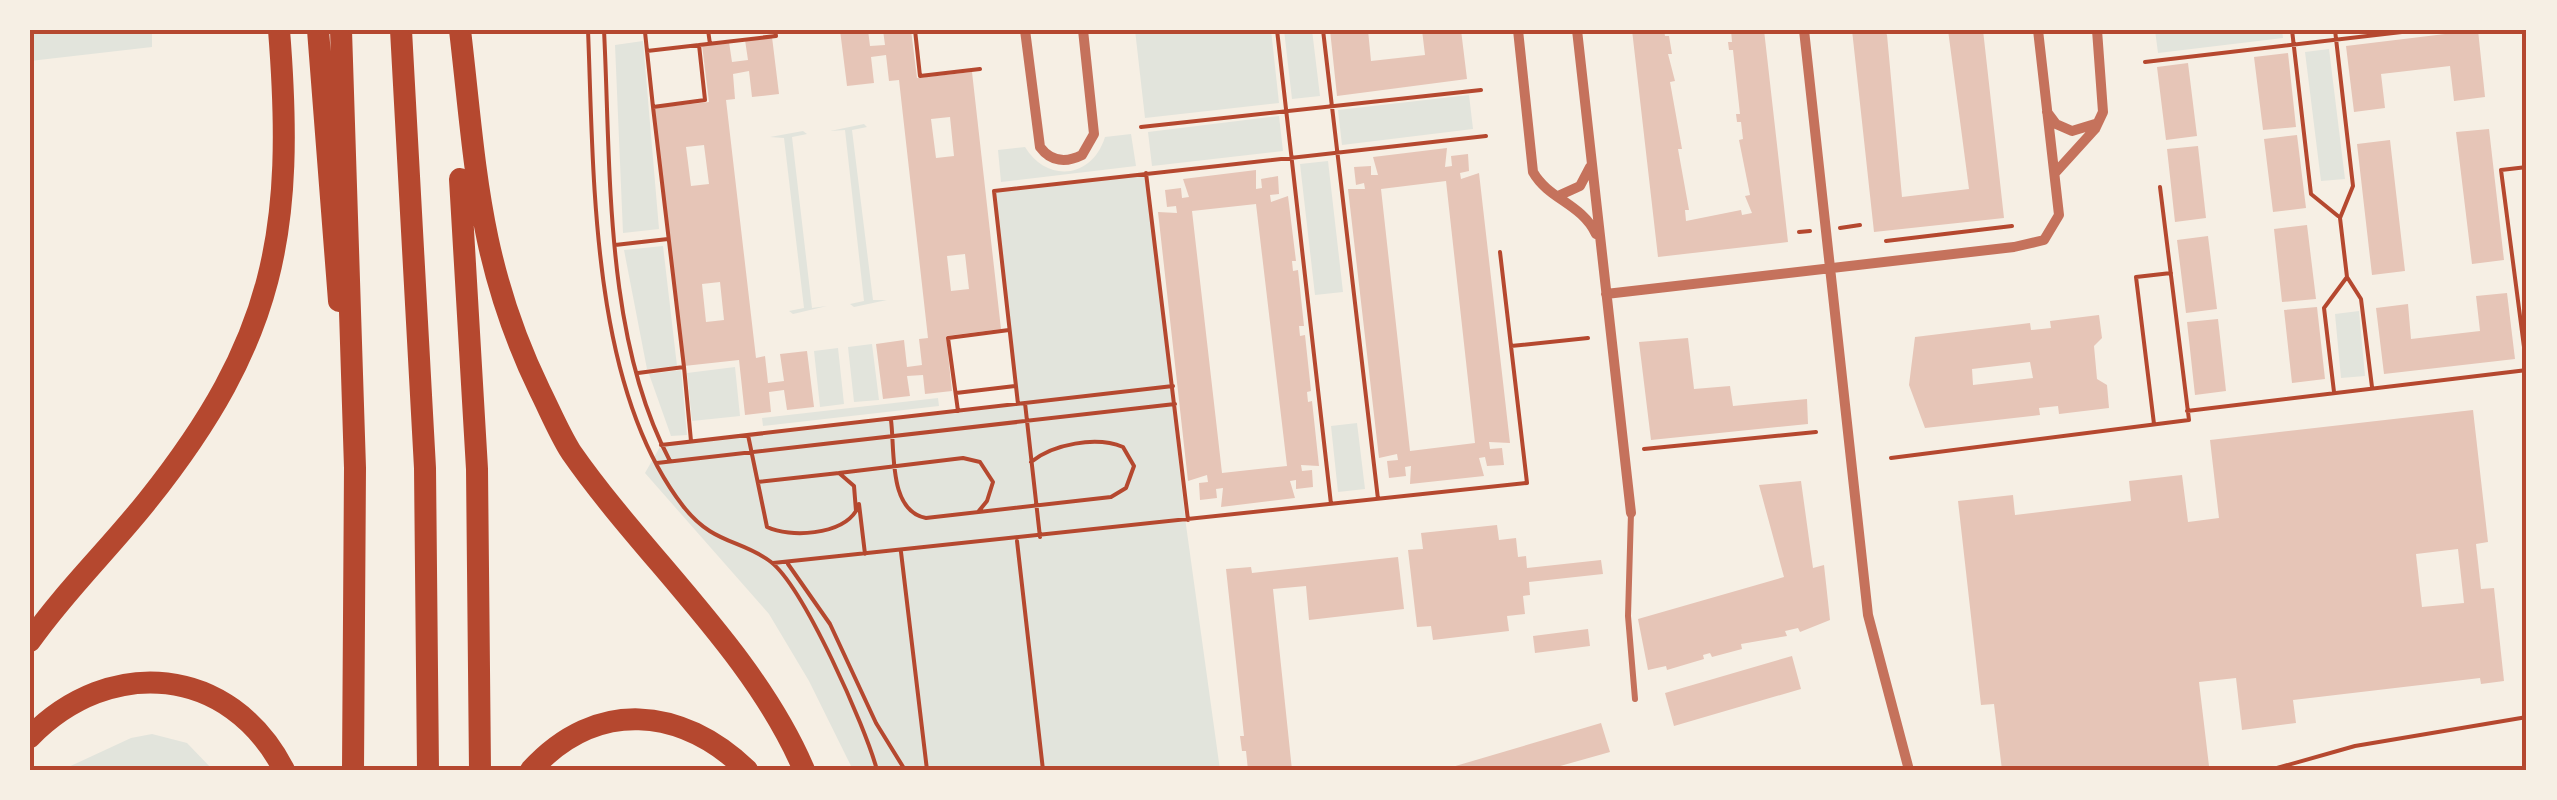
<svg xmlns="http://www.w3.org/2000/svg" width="2557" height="800" font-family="'Golos Text',sans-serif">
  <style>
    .green { fill: #e2e4dc }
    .building { fill: #e6c5b7; fill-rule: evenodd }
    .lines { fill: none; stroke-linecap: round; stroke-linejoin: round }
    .path { stroke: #b5482f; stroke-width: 4 }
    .service { stroke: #c5725c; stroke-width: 6 }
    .minor { stroke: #c5725c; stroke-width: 10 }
    .motorway { stroke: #b5482f; stroke-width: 22 }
    .neatline { fill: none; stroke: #b5482f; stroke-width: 4 }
  </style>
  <rect width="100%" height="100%" fill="#f6efe4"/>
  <path class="green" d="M30,30H152V47L30,61Z
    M1135,30H1271L1279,103L1145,118Z
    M1284,30H1312L1320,96L1292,99Z
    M2155,30H2282L2283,38L2158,53Z
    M643,41L659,229L623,233L615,45Z
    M2329,49L2345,179L2321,181L2305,52Z
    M1469,95L1473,129L1342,145L1338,110Z
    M1279,116L1283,151L1152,166L1148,132Z
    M864,124L867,127L852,130L873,300H887L854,307L850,304L864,301L845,130L830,131Z
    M803,131L807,134L792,137L812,308L827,306L793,314L789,311L804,308L784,138L770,137Z
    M1131,134L1136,166L1001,182L998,150L1025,147C1047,183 1092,179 1105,137Z
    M1328,161L1343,292L1315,295L1300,164Z
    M1146,173L1186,525L1220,770H853L809,681L769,614L645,473L661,445L1017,404L994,191Z
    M663,246L677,366L647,369L624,250Z
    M2359,311L2365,376L2341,378L2335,314Z
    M872,344L879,400L854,402L848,347Z
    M838,348L844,404L820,407L814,351Z
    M735,367L740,416L692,421L687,373Z
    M681,370L687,435L671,436L649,374Z
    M938,398L939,406L763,426L762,418Z
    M1357,423L1365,489L1338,492L1331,426Z
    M152,734L187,743L213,770H62L131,738Z"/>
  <path class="building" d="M840,30H868L870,46L885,45L883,30H911L917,78L972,72L1001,329L946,336L952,391L925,394L923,375L907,376L910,396L883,399L876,344L904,340L907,367L922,365L919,339L928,338L899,80L889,81L886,55L871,57L874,83L847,86ZM950,117L954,156L936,158L931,119ZM965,254L969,289L951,291L947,256Z
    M1330,30H1368L1371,61L1425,55L1422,30H1461L1467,79L1337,96Z
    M1632,30H1664L1665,36H1669L1672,54H1668L1675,81L1670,82L1682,149H1678L1689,210H1685L1686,221L1741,210L1742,215L1752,213L1745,196L1750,195L1739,140L1743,139L1741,122H1737L1736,114H1740L1733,50H1729L1728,42H1732L1731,30H1764L1788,242L1658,257Z
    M1852,30H1884L1887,35L1902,197L1969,189L1948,30H1983L2004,218L1874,232Z
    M2478,30L2485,97L2454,101L2450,66L2381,74L2385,108L2354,112L2346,46Z
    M772,37L779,94L752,97L749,71L733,74L735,99L726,100L756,358L765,356L768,383L784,381L780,354L807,351L814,407L787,410L784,390L769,392L771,412L745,415L739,360L684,366L654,108L709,102L702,45L729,42L732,62L748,60L745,40ZM704,145L709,184L691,186L686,147ZM720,282L724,320L706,322L702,284Z
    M2288,53L2296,127L2263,130L2254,57Z
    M2188,63L2197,136L2166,140L2157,67Z
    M2489,129L2504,260L2472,264L2456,132Z
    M2297,135L2306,208L2273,212L2264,139Z
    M2390,140L2405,271L2372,275L2357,144Z
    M2198,146L2206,218L2175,222L2167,149Z
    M1447,148L1445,167L1452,166L1451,156L1468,154L1469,171L1460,173L1461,179L1479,173L1510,443L1489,442L1490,449L1502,448L1504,465L1487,466L1485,457L1479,458L1484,476L1410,484L1411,466L1405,467L1406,476L1389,478L1387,461L1398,460L1397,454L1379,458L1348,189H1365L1364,183L1356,185L1354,167L1371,166V175H1378L1373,157ZM1446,181L1475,443L1410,451L1381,189Z
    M1256,170V189L1262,188L1261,179L1278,176L1279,194L1270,195L1271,202L1288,196L1296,261H1292L1293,271L1298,270L1304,326H1299L1300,336L1305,335L1311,391L1307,392L1308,402L1312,401L1319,466L1301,465L1302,471L1312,470L1313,487L1296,489V480L1290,481L1295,498L1221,507L1223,488L1216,489L1217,498L1200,500L1199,483L1208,482L1207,475L1188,481L1158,212L1177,213L1176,206L1167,207L1165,190L1181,188L1182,198L1189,197L1183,179ZM1256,204L1287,466L1222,473L1192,211Z
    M2307,225L2316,299L2282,302L2274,229Z
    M2208,236L2217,309L2186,313L2177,240Z
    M2507,293L2515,359L2384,374L2376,308L2408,304L2411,339L2480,331L2476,296Z
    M2317,307L2325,379L2292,383L2284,310Z
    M2099,315L2102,338L2094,346L2097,379L2107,385L2109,408L2059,414L2058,406L2039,408L2040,415L1925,428L1909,385L1915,337L2030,323L2031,330L2051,328L2050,321ZM2030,362L2033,378L1973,385L1972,369Z
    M2218,319L2226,391L2195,395L2187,322Z
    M1688,338L1694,389L1730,386L1733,406L1807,399L1808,424L1651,440L1639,342Z
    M2473,410L2488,542L2476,544L2481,589L2494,588L2504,681L2481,684L2480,678L2293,700L2296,723L2242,730L2236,678L2199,682L2209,766L2171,770H2002L1994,704L1981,705L1958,501L2013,495L2015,515L2131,501L2129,481L2182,475L2188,522L2219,518L2210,440ZM2458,549L2464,603L2422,607L2416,554Z
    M1801,481L1813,568L1824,565L1830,620L1800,632L1798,628L1785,631L1787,636L1741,644L1742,649L1712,657L1710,653L1703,655L1704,659L1667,670L1666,666L1648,670L1638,619L1784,577L1759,485Z
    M1497,525L1499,540L1516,538L1518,557L1526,556L1527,568L1601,560L1603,574L1529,582L1530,595L1523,596L1525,614L1507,616L1509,631L1433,640L1431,626L1417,627L1408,550L1423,549L1421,533Z
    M1398,557L1404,609L1309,620L1306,586L1273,589L1292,770H1248L1246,751H1242L1240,736H1244L1226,569L1251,567L1252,573Z
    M1588,629L1590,646L1535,653L1533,636Z
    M1792,656L1801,689L1674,726L1665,693Z
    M1601,723L1610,752L1546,770H1442Z"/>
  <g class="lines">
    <path class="path" d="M588,30C594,175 590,386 683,506C713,545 741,539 771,562C804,588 865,726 877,770
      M604,30C611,167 604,337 670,461
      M708,30L710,44
      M915,30L920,76L980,69
      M1277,30L1331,504
      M1323,30L1378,499
      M2292,30L2311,194L2338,216
      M2335,30L2353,186L2340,218L2347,277L2361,299L2372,387
      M645,32L647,51L776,36L775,30
      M647,51L653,107L705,100L699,45
      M2145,62L2419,30
      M653,107L684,367
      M1141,127L1481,90
      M1146,173L1188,520
      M1840,228L1860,225
      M1799,232L1810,231
      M1886,241L2012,226
      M615,245L668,239
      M1511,346L1588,338
      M638,373L684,367L691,441
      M2334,392L2324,308L2347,277
      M956,393L1015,386
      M1025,403L1040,537
      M1018,404L994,191L1486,136
      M958,411L948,338L1009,330
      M2187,411L2527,370L2501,170L2527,167
      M891,420C895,450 888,511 926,518L1111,497L1126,488L1134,466L1123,447C1096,436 1053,444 1031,462
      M2154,424L2136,277L2171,273
      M748,435L767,527C790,538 841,535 856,511L854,486L839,473L758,482
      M661,445L1173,386
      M1644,449L1816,432
      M1891,458L2189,420L2160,187
      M657,463L1175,404
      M839,473L963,458L980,462L993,482L987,501L978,512
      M859,504L865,554
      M1017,541L1043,770
      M901,552L927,770
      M773,563L1527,483L1500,252
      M788,564L830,624L876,723L905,770
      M2270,770L2355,746L2527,717"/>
    <path class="service" d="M1631,513L1628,616L1635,699"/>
    <path class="minor" d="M1025,30L1040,147C1051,162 1066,163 1082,155L1094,134L1083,30
      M1518,30L1533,172C1549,200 1581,203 1596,234
      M1577,30L1631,513
      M1804,30L1868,615L1909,770
      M2047,112L2056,124L2072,131L2095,124
      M2055,173L2095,129L2103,112L2097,30
      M1558,196L1580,186L1590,167
      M1606,294L2014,247L2044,240L2059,215L2038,30"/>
    <path class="motorway" d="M318,30L339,301
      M341,30L355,468L353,770
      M401,30L425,468L428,770
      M460,30C476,167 478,263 540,391C550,411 559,433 571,452C644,557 754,652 804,770
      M460,179L477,469L480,770
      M30,641C65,591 110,548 148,500C276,339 295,231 279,30
      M30,737C110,655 230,665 284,770
      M531,770C597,698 681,707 747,770"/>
  </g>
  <rect width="2557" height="800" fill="none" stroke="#f6efe4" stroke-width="65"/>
  <rect x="32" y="32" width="2492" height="736" class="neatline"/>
</svg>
